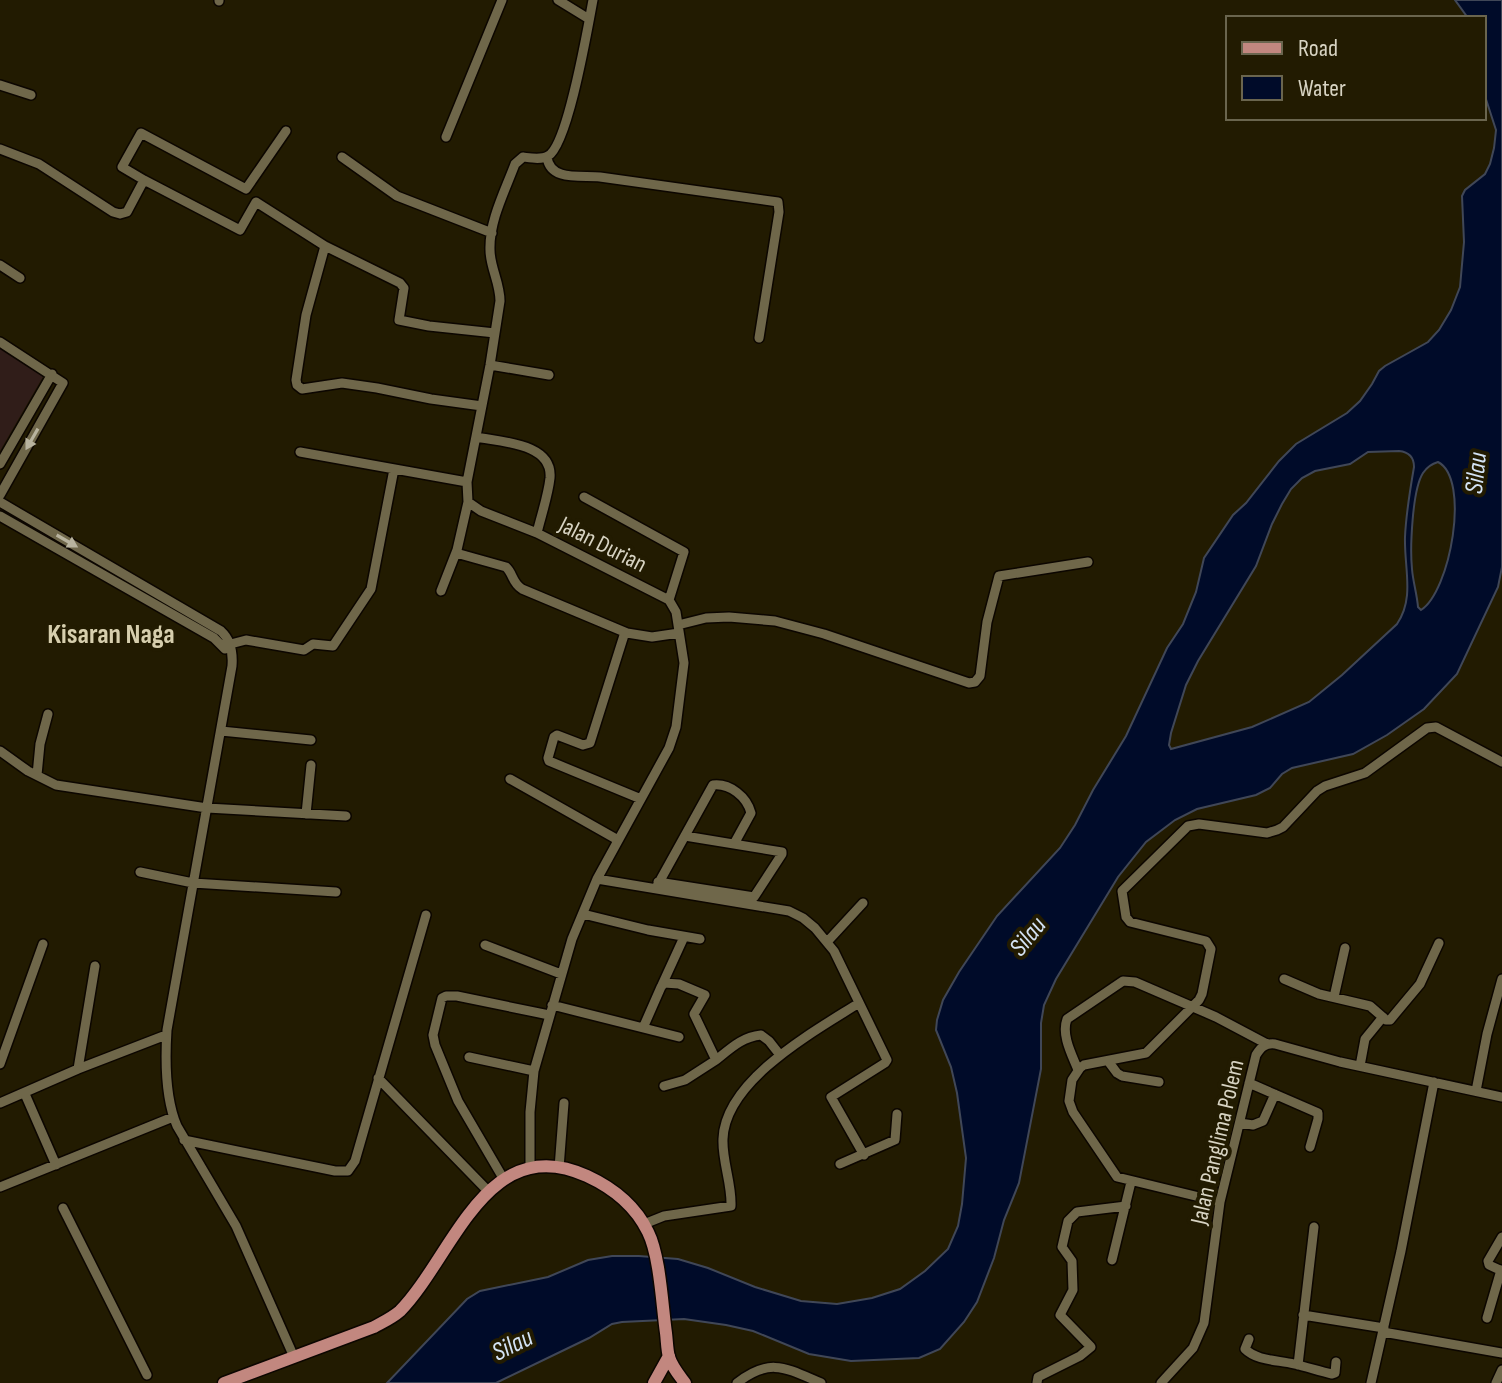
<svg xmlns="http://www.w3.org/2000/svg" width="1502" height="1383" font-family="'Sofia Sans Condensed',sans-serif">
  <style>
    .education { fill: #301d19 }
    .water { fill: #000b29; stroke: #404757; stroke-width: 2; fill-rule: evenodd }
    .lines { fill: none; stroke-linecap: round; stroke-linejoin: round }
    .minor-casing { stroke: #0c0600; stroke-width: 12 }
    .major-casing { stroke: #0c0600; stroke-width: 15 }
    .minor { stroke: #6f674a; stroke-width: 9 }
    .major { stroke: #c2877f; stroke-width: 12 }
    .oneway { fill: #b8b39e }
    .labels { text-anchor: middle; stroke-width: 8; stroke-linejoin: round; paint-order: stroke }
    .street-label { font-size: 24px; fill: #d7d3c2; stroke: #221b01 }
    .water-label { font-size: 26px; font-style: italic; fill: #d4e3f4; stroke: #221b01 }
    .quarter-label { font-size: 28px; font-weight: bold; fill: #d6cead; stroke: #221b01 }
  </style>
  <rect width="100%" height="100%" fill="#221b01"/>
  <path class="education" d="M0,348L44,375L0,451Z"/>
  <path class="water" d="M1455,0H1502V567L1498,587L1457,674L1424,709L1387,735L1353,754L1292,768L1282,774L1270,788L1256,795L1197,809L1175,820L1146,842L1118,877L1056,979L1044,1005L1041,1023V1069L1019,1183L1004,1220L994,1258L977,1302L964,1322L940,1349L919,1358L851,1361L809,1354L753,1331L726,1325L684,1319L622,1322L612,1324L589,1338L496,1383H387L467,1299L480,1291L548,1277L588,1260L612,1256H639L678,1259L708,1268L755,1287L801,1301L837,1304L872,1298L900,1289L925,1271L948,1249L958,1226L962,1204L966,1158L957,1093L951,1067L936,1030L937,1020L943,1000L959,972L997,916L1060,848L1075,825L1093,790L1126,736L1167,648L1183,624L1196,592L1204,558L1233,515L1246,503L1279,461L1296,444L1347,413L1360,401L1372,384L1379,371L1385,366L1428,342L1439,330L1451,310L1460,287L1464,242L1462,196L1465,190L1485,174L1490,164L1494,148L1496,130L1484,93V18H1468ZM1399,451C1409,452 1414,457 1414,467C1410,490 1406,514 1405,537C1404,568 1415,598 1397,624L1342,675L1309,702L1252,727L1171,749L1169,745L1171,733L1186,685L1198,661L1256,566L1272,524L1282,504L1291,489L1302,478L1315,471L1350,464L1368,452ZM1438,462C1471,479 1450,592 1421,610L1418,607C1417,594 1413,582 1412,569C1410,549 1412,490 1423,473C1427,467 1431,464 1438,462Z"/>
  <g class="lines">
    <g class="minor-casing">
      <path id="minor" d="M558,0L589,19
        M219,1V0
        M0,85L31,95
        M446,137L502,0
        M0,149L39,164L113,212L120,214L127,212L144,180L240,230L256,202L325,246L400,283L404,288L399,320L429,326L495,333
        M342,157L397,196L492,233
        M547,157C550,182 582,175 600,177L778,202L779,212L759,338
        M144,180L122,167L141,133L246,189L286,131
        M325,246L306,315L296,380L297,385L302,389L342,383L377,388L431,399L482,406
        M0,265L20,278
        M0,342L63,383L0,495
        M490,365L549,375
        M476,437C501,442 553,443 550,478C548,496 541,516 537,533
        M300,452L467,482
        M0,464L52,374
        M584,497L684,552L669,600
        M0,502L221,631C231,640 233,653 232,666L167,1030C165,1061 165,1098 177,1126L236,1226L294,1357
        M0,516L214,638L225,649
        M456,553L506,567C513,573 512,583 522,589L627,633L652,637L679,633
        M441,591L457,550L468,502
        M678,625L706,618L729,617L775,621L824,634L969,683L975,682L980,676L987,622L999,576L1088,562
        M625,632L590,743L583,745L557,735L554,737L548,758L549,761L641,799
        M223,646L246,640L304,650L313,644L333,646L371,589L394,469
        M221,731L311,740
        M0,751L28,771L56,785L207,808L346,816
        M37,775L40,744L48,714
        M510,779L618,840
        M306,814L311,765
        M140,872L193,883L336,892
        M597,879L789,911L803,918L815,928L834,951L887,1060L885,1063L831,1097L864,1155
        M658,882L754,897L782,854V852L685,836
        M657,886L713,785C730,783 747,797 751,813L734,844
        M583,914L648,930L700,939
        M827,942L863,903
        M485,945L561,974
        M1284,979L1319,994L1370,1006L1386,1020H1390L1420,984L1439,943
        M662,985L684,937
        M1334,997L1345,948
        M552,1005L679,1037
        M643,1028L661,987L664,983L679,984L705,995L694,1014L716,1060C731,1048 742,1037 761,1035L769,1041L780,1055
        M469,1057L534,1071
        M1108,1061L1117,1073L1122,1076L1159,1082
        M0,1064L43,944
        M1360,1066L1365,1039L1383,1017
        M78,1069L95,966
        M1078,1070C1072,1055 1061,1035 1067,1019L1123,981L1135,982L1216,1017L1267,1044
        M378,1078L488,1191
        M1249,1083L1318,1113V1119L1310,1147
        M664,1086L685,1080L716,1060
        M1476,1091L1487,1034L1502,979
        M25,1094L56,1165
        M0,1103L78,1069L166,1035
        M1240,1123L1253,1125L1263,1121L1275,1094
        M184,1140L335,1171H348L355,1161L426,915
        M840,1164L895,1140L897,1114
        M559,1168L564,1103
        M530,1169V1112L534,1071L572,939L597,879L669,748L676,727L684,663L676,612L669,600L537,533L481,511L468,502L467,482L490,365L500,301C500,283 490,267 490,250C489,221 505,191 515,164L523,157C531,158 541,160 548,156C568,145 588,26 593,0
        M503,1178L458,1101L435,1045L433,1035L442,998L446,996H457L549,1015
        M0,1187L173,1117
        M1220,1202L1117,1177L1073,1112L1069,1101L1072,1080L1080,1068L1084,1065L1146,1053L1199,1000L1202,994L1211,949L1206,941L1130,922L1126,917L1122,891L1188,826L1199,824L1267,833L1277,830L1283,827L1317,791L1325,786L1365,773L1427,728L1436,727L1502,762
        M63,1208L147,1375
        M644,1224L664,1216L731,1206C732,1184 722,1161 723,1139C725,1080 815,1031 859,1003
        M1502,1237L1488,1261L1489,1265L1502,1271
        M1112,1260L1131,1182
        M1303,1315L1384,1328
        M1487,1318L1501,1270
        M1383,1332L1502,1353
        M1249,1339L1245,1349C1257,1361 1278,1360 1294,1364C1307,1367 1319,1371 1332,1374L1335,1373L1336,1362
        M1298,1365L1314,1227
        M737,1383C770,1357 786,1368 821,1383
        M1037,1383L1038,1377L1080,1356L1091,1347L1060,1315L1073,1290L1072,1261L1062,1247L1068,1221L1077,1212L1126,1206
        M1161,1383L1193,1348L1204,1323L1220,1202L1256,1055C1261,1047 1265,1043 1275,1044L1340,1062L1502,1097
        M1371,1383L1401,1251L1434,1082
        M1496,1383L1502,1370"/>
    </g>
    <g class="major-casing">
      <path id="major" d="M224,1383L374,1327C383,1322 392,1318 400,1311C453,1257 486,1130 587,1176C613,1188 636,1207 648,1232C660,1256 662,1305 666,1333C667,1341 667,1350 669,1357C672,1367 679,1375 685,1383
        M654,1383L669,1356"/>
    </g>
    <use href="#minor" class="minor"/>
    <use href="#major" class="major"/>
  </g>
  <defs><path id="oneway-solid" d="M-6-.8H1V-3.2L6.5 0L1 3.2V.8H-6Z" transform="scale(2)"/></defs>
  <g class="oneway">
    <use href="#oneway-solid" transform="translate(32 439) rotate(120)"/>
    <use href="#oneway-solid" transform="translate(67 541) rotate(30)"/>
  </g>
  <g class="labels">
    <g class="street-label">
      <text transform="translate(603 544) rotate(27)" y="8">Jalan Durian</text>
      <text transform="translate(1217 1142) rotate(-77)" y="8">Jalan Panglima Polem</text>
    </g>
    <g class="water-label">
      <text transform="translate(1475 473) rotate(-84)" y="9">Silau</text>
      <text transform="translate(1027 936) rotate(-51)" y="9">Silau</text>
      <text transform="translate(512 1344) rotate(-26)" y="9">Silau</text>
    </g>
    <g class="quarter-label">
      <text x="111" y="643">Kisaran Naga</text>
    </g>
  </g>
  <rect x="1226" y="16" width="260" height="104" fill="#221b01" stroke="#6a654e" stroke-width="2"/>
  <rect x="1242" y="42" width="40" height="12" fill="#c2877f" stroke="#6a654e" stroke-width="2"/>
  <text x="1298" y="56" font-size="24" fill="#d7d3c2">Road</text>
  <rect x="1242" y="76" width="40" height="24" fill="#000b29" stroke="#6a654e" stroke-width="2"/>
  <text x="1298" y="96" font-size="24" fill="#d7d3c2">Water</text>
</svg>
